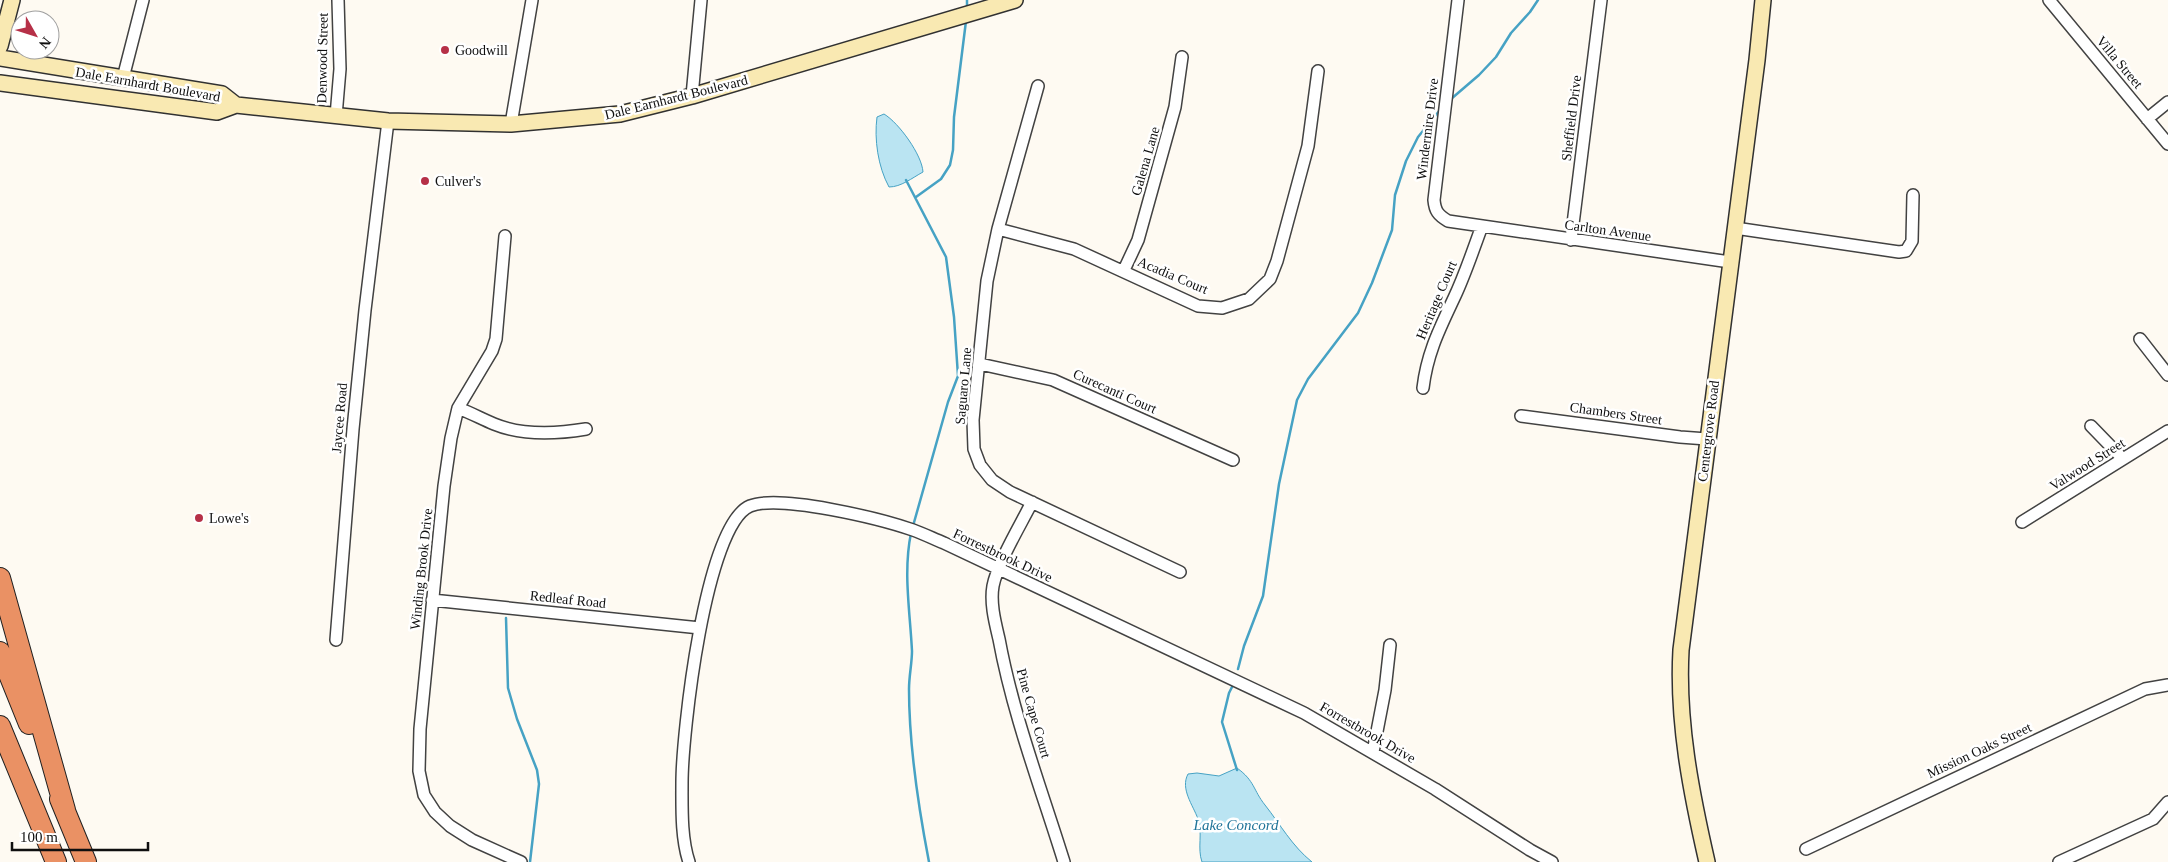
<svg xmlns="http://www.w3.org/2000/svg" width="2168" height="862" font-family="Georgia,serif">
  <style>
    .water { fill: #bae4f2; stroke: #46a2c4 }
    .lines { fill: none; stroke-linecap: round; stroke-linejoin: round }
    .stream { stroke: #46a2c4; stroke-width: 2.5 }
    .street-casing { stroke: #424242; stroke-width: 14 }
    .secondary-casing { stroke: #313131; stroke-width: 18 }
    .highway-casing { stroke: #202020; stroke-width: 22 }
    .street { stroke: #fff; stroke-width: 11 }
    .secondary { stroke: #f9e9b2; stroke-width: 15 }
    .highway { stroke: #ea9164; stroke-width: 20 }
    .poi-dot { fill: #b63047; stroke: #fff; stroke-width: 2 }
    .labels { text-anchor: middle; stroke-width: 5; stroke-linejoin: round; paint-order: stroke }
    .poi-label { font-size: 14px; fill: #0f0f0f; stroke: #fff; text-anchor: start }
    .street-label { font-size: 14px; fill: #0f0f0f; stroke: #fff }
    .water-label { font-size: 15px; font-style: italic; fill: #207499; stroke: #fff }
  </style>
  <rect width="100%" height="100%" fill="#fefaf2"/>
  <path class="water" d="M884,114C899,123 922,155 923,172C912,178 901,187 889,187C878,167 874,139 877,117Z
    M1237,768C1255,781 1253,790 1265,805C1280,824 1292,846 1312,862H1202C1197,848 1203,833 1198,819C1193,805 1180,789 1188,774L1197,773L1219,776Z"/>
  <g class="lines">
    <path class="stream" d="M967,8V0
      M1451,99L1479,75L1496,57L1511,33L1530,12L1538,0
      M906,180L946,257L954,317L958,376L948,402L913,526
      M916,197L941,179L950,165L953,150L954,117L966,21
      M911,533C903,572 910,611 912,651C912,663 909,676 909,689C909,747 918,805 929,862
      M506,618L508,688L517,719L537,770L539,784L530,862
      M1238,669L1244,646L1263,596L1279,484L1297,400L1308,379L1358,313L1372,283L1392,230L1395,195L1406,161L1418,137L1440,110
      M1234,683L1229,693L1222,722L1237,770"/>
    <g class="street-casing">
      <path id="street" d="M1458,0L1434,200C1435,211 1438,215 1448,221L1730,262
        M2049,0L2168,144
        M123,78L143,0
        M1038,86L998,229L987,281L973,420L974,449L980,465L992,480L1010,492L1180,572
        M692,96L701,0
        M336,116L340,69L338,0
        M2147,119L2168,102
        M511,124L532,0
        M1735,228L1899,252L1906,251L1912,241L1913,195
        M998,229L1074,249L1198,306L1222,308L1249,299L1270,279L1277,261L1308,146L1318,71
        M505,236L496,339L492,351L458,408L451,438L444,486L420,729L419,771L424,795L435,812L450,826L472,840L521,862
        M1571,240L1601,0
        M1124,270L1138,240L1175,107L1182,57
        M2140,339L2168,375
        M980,364L1053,380L1233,460
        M1423,388C1427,353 1440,328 1454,298C1465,275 1473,250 1482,226
        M458,408C471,413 482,419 494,424C523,436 556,434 586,429
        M1521,416L1680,437L1707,439
        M2091,426L2123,459
        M1032,502C1021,524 997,564 993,586C990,603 995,622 999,639C1013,715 1041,788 1064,862
        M2022,522L2168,431
        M432,600L700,628
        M336,640L353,429L365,310L388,121
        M1373,752L1385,690L1390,645
        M1806,849L2145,689L2168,685
        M689,862C681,838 682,808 682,783C682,735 705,525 750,506C780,494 881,519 913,530C924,534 934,539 944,543L1304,713L1435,789L1530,850L1552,862
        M2059,862L2153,819L2168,802"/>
    </g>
    <g class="secondary-casing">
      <path id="secondary" d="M0,46L12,0
        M0,58L222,94L236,105L388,121L511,124L620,114L692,96L1015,0
        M0,83L217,112L236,105
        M1707,862C1691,792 1677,721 1681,650L1757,60L1763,0"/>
    </g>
    <g class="highway-casing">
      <path id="highway" d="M0,578L65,810
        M0,652L29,724
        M0,726L56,862
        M60,799L86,862"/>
    </g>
    <use href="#street" class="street"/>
    <use href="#secondary" class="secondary"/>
    <use href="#highway" class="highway"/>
  </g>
  <g class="poi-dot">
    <circle cx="445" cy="50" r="5"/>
    <circle cx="425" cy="181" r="5"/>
    <circle cx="199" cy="518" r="5"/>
  </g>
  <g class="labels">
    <g class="poi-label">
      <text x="455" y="55">Goodwill</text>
      <text x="435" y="186">Culver's</text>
      <text x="209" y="523">Lowe's</text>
    </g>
    <g class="street-label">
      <text transform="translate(322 58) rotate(-89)" y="5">Denwood Street</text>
      <text transform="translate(2120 62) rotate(50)" y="5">Villa Street</text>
      <text transform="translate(148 84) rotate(10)" y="5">Dale Earnhardt Boulevard</text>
      <text transform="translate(676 97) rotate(-14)" y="5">Dale Earnhardt Boulevard</text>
      <text transform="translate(1571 118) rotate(-83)" y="5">Sheffield Drive</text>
      <text transform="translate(1427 129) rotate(-83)" y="5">Windermire Drive</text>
      <text transform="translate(1145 161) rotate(-74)" y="5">Galena Lane</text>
      <text transform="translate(1608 230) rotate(8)" y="5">Carlton Avenue</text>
      <text transform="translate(1173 275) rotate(23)" y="5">Acadia Court</text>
      <text transform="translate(1436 300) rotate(-67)" y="5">Heritage Court</text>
      <text transform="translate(963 386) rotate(-85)" y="5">Saguaro Lane</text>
      <text transform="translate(1115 391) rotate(24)" y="5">Curecanti Court</text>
      <text transform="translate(1616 413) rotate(8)" y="5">Chambers Street</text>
      <text transform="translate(339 418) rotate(-85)" y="5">Jaycee Road</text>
      <text transform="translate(1708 431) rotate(-83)" y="5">Centergrove Road</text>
      <text transform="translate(2087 464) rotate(-32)" y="5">Valwood Street</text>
      <text transform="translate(1003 555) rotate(25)" y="5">Forrestbrook Drive</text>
      <text transform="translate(421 569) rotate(-84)" y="5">Winding Brook Drive</text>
      <text transform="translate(568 599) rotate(6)" y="5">Redleaf Road</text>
      <text transform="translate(1034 713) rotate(74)" y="5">Pine Cape Court</text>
      <text transform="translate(1368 732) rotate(30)" y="5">Forrestbrook Drive</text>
      <text transform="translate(1979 750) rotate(-25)" y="5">Mission Oaks Street</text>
    </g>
    <g class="water-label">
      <text x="1236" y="830">Lake Concord</text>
    </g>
  </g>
  <g transform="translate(35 35) rotate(129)"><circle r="24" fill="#ffffff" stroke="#9f9f9f"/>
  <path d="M0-4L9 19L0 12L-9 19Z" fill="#b63047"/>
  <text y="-8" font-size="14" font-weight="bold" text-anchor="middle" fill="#0f0f0f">N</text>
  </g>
  <path d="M12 842v8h136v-8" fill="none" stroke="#0f0f0f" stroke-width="2.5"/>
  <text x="20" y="842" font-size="15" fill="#0f0f0f" stroke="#ffffff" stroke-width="4" paint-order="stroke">100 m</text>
</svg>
